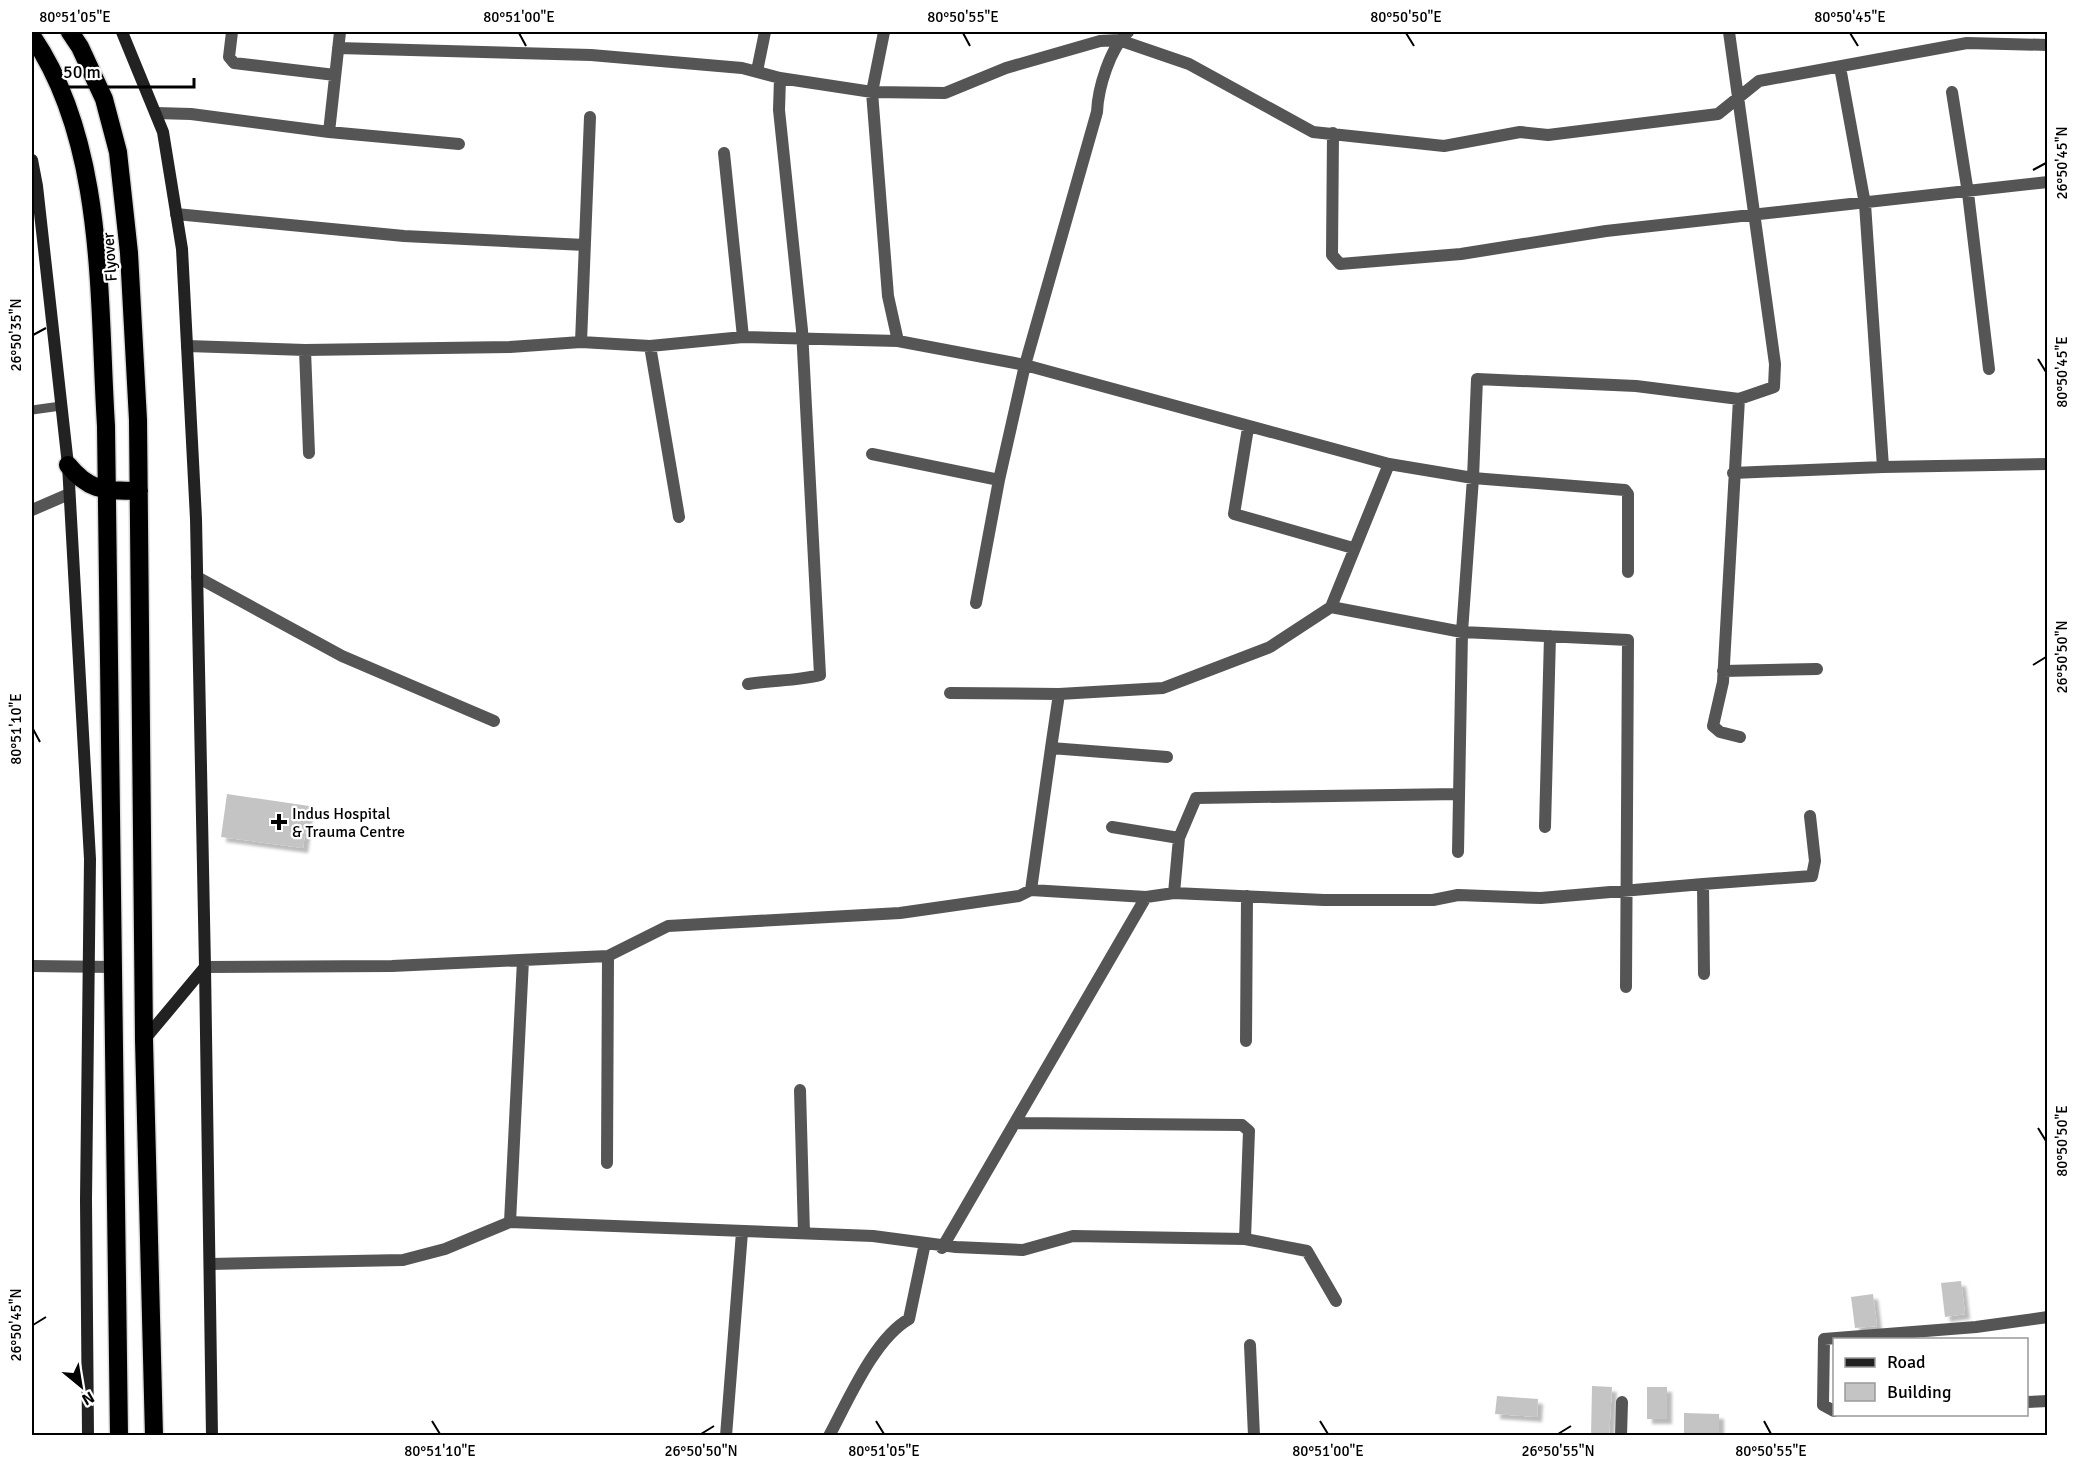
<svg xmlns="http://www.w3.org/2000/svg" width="2079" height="1467" font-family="Signika,sans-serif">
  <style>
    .building { fill: #c4c4c4; filter: url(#shadow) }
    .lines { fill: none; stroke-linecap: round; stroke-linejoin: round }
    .highway-casing { stroke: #dbdbdb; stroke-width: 21 }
    .lane { stroke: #555; stroke-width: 9 }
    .street { stroke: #555; stroke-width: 12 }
    .secondary { stroke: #222; stroke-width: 12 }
    .highway { stroke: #000; stroke-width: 18 }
    .ticks { fill: none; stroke: #000; stroke-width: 2 }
    .poi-dot { fill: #000; stroke: #fff; stroke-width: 2 }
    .labels { text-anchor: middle; stroke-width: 4.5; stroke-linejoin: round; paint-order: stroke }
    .street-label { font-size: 16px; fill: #000; stroke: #fff }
    .poi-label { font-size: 16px; fill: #000; stroke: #fff; text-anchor: start }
    .neatline { fill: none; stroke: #000; stroke-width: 2 }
    .ticks-label { font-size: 15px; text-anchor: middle; fill: #000 }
  </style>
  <defs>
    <filter id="shadow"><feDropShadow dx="5" dy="5" stdDeviation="1.5" flood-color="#0004"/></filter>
  </defs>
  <rect width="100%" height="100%" fill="#fff"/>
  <path class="building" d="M227,794L309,806L303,848L221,837Z
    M1961,1281L1965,1314L1945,1317L1941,1283Z
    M1873,1294L1877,1326L1855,1328L1851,1297Z
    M1592,1386L1612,1387L1609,1436H1591Z
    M1647,1387H1667V1419H1647Z
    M1497,1396L1538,1399L1537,1417L1495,1414Z
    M1684,1413L1719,1414V1436H1684Z"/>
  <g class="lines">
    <g class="highway-casing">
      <path id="highway" d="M70,32L80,47L104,99L118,152L129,253L138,420L144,1040L154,1436
        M32,36C106,144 98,300 106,426L119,1436
        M68,465C90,492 105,490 139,491"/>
    </g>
    <path class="lane" d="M32,410L61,406"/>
    <path class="street" d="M232,32L229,57L234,63L335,75
      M884,32L872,92L888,296L898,341
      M338,48L591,55L742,68L780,78L872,92L945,93L1006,68L1100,41L1119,40L1189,64L1313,132L1444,146L1520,132L1548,135L1718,114L1759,81L1967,43L2048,45
      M757,71L765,32
      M1952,92L1968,193L1989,369
      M156,113L191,114L329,132L459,144
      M329,132L340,32
      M1333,133L1332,255L1340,264L1461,254L1606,231L2048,182
      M724,153L743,337
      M176,214L404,236L585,245
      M581,342L590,117
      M187,346L305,350L510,347L581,342L650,346L743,337L898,341L1025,365L1389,464L1473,478L1625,490L1628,494V572
      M650,346L679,517
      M305,350L309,453
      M1739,399L1723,682L1713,726L1720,732L1740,737
      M1248,428L1234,514L1353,548
      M872,454L999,480
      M1883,467L2048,464
      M1733,473L1883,467L1865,204L1840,67
      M32,510L69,494
      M197,577L342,656L494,721
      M976,603L999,480L1025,365L1097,112C1098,88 1110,48 1128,32
      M1331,607L1462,632L1628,640L1626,987
      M1723,671L1817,669
      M748,684C772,680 798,681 820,675L802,330L779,110L780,78
      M950,693L1059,694L1163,688L1270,647L1331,607L1389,464
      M1051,748L1059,694
      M1112,827L1179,838
      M1545,827L1550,636
      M1458,852L1462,632L1473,478L1477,379L1636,386L1739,399L1774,387L1775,364L1729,32
      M1031,890L1051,748L1167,757
      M1174,893L1179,838L1196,798L1459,794
      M32,966L113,967
      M205,967L392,966L608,956L668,926L900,913L1019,896L1031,890L1146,897L1174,893L1324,900H1433L1458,895L1541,898L1703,884
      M1704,974L1703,884L1812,876L1815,861L1810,816
      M1246,1041L1247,896
      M800,1090L804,1233
      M1015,1123L1242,1125L1249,1131L1245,1239
      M607,1163L608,956
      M510,1222L523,960
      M942,1248L1146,897
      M210,1264L403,1260L445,1249L510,1222L873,1236L956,1247L1023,1250L1073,1236L1245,1239L1307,1251L1336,1301
      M1250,1345L1254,1436
      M2026,1402L2048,1401
      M1834,1411L1823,1405L1824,1339L1976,1327L2048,1317
      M726,1436L742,1232
      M829,1436C848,1401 874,1339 909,1319L925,1243
      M1621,1436L1622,1402"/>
    <path class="secondary" d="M122,32L163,132L182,249L196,519L205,967L144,1040
      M32,160L37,186L68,465L90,859L86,1200L88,1436
      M205,967L212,1436"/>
    <use href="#highway" class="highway"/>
  </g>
  <path class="ticks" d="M75,33L82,46M519,33L526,46M963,33L970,46M1406,33L1414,46M1850,33L1858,46M2033,170L2046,163M33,335L46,328M2038,359L2046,372M2033,665L2046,657M33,729L40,742M2038,1128L2046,1141M33,1325L46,1317M432,1421L440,1434M876,1421L884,1434M1320,1421L1328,1434M1764,1421L1771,1434M701,1434L714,1426M1558,1434L1571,1426"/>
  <path class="poi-dot" d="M276 813h6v6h6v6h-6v6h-6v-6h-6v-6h6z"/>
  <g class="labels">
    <g class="street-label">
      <text transform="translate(109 257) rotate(-94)" y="6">Flyover</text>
    </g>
    <g class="poi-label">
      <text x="292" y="819">Indus Hospital<tspan x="292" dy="18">&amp; Trauma Centre</tspan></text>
    </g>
  </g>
  <rect width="2079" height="1467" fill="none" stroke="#ffffff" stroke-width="66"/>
  <rect x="1833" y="1338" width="195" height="78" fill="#ffffff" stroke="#999999" stroke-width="1.5"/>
  <rect x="1845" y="1358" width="30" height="9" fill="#222222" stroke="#999999" stroke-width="1.5"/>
  <text x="1887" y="1368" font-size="18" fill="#000000">Road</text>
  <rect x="1845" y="1383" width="30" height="18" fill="#c4c4c4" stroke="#999999" stroke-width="1.5"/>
  <text x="1887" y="1398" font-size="18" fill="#000000">Building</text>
  <g transform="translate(81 1386) rotate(150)" stroke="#ffffff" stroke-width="4.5" paint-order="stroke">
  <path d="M0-4.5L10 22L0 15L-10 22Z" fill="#000000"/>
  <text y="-9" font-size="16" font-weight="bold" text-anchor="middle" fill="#000000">N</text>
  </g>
  <path d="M54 78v9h140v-9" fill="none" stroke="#000000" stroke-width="3"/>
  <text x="63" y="78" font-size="18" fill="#000000" stroke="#ffffff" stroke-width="4.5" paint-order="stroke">50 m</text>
  <rect x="33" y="33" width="2013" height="1401" class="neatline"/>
  <g class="ticks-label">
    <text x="75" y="22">80°51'05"E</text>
    <text x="519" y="22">80°51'00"E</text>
    <text x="963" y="22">80°50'55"E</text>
    <text x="1406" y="22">80°50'50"E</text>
    <text x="1850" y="22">80°50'45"E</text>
    <text transform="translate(2062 163) rotate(-90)" y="5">26°50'45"N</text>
    <text transform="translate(16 335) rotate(-90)" y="5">26°50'35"N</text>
    <text transform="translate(2062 372) rotate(-90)" y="5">80°50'45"E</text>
    <text transform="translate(2062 657) rotate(-90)" y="5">26°50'50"N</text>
    <text transform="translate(16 729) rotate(-90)" y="5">80°51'10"E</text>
    <text transform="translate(2062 1141) rotate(-90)" y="5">80°50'50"E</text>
    <text transform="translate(16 1325) rotate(-90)" y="5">26°50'45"N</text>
    <text x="440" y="1456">80°51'10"E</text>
    <text x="701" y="1456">26°50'50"N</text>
    <text x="884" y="1456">80°51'05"E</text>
    <text x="1328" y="1456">80°51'00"E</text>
    <text x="1558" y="1456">26°50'55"N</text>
    <text x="1771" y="1456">80°50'55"E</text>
  </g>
</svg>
